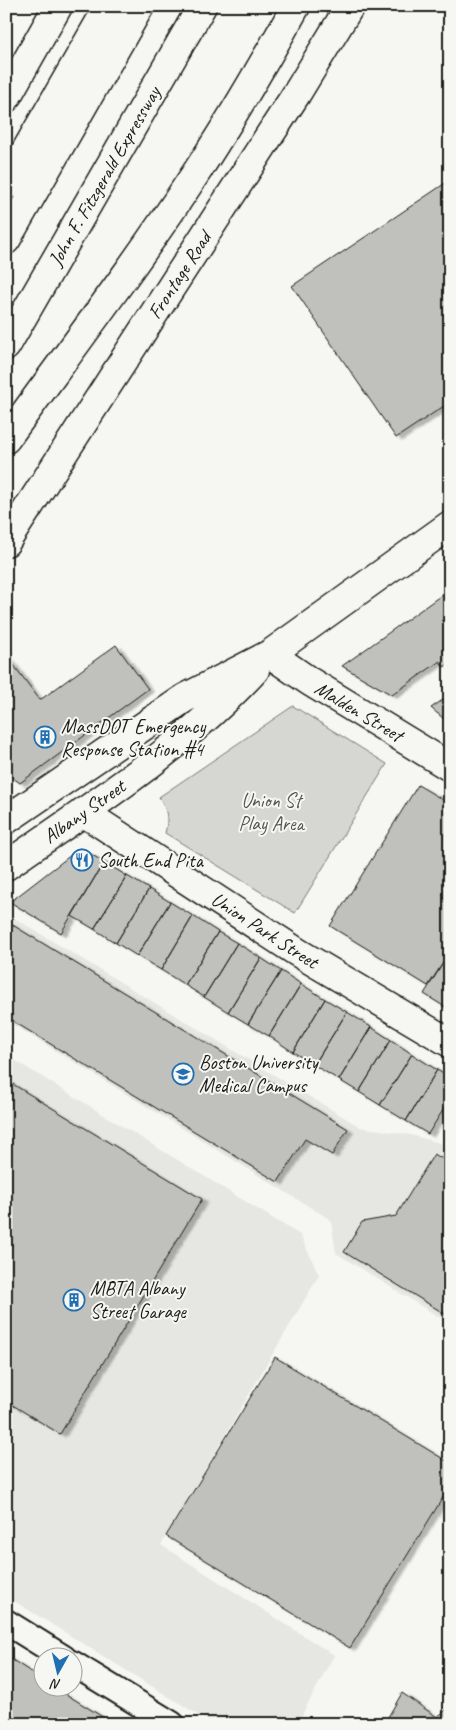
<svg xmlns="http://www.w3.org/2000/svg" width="456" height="1730" font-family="Caveat,sans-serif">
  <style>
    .built { fill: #e6e6e2 }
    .green { fill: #d6d6d2; stroke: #797977 }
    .building { fill: #c0c0bd; stroke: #1c1c1c; filter: url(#shadow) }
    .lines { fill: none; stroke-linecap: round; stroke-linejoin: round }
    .minor-casing { stroke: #1c1c1c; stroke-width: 28 }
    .secondary-casing { stroke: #1c1c1c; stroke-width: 31 }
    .primary-casing { stroke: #1c1c1c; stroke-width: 31 }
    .motorway-casing { stroke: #1c1c1c; stroke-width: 31 }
    .minor { stroke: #f6f6f2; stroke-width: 24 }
    .secondary { stroke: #f6f6f2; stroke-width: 28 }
    .primary { stroke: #f6f6f2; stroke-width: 28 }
    .motorway { stroke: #f6f6f2; stroke-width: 28 }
    .labels { text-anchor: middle; stroke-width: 4; stroke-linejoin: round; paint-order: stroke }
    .street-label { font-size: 20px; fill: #1c1c1c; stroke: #f6f6f2 }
    .poi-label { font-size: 20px; fill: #1c1c1c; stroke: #f6f6f2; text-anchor: start }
    .park-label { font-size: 20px; fill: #545453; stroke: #f6f6f2 }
  </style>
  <defs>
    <filter id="shadow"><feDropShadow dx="5.5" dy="3" stdDeviation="1" flood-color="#0004"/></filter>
  </defs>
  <rect width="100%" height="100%" fill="#f6f6f2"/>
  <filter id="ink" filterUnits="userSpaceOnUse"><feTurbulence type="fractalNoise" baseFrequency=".02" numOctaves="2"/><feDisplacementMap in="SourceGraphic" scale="10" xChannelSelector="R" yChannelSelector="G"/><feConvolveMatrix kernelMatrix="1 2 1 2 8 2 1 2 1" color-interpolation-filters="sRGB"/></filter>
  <g filter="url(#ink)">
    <path class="built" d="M6,913L360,1127L411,1135L450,1146V1324L336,1253L331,1220L6,1020Z
      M6,1055L300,1235L319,1275L161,1545L334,1655L297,1724H213L6,1596Z"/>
    <path class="green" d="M293,706L387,764L295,913L165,833C169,819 167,809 159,797Z"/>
    <path class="building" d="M450,180V402L396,438L292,286Z
      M450,589V663L444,667L440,661L392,695L342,666Z
      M116,645L148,689L20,783L6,773V655L40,700Z
      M450,695V724L431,708Z
      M418,785L450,804V952L428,986L330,926Z
      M80,848L104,862L61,933L10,902Z
      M104,862L127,876L94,929L72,916Z
      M127,876L149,889L116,943L94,929Z
      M149,889L170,902L137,956L116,943Z
      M170,902L193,916L161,970L137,956Z
      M193,916L218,932L185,985L161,970Z
      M6,921L348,1129L332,1155L305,1139L278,1182L6,1017Z
      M218,932L237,943L204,997L185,985Z
      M237,943L261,958L228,1012L204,997Z
      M450,952V1010L424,994Z
      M261,958L281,971L248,1024L228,1012Z
      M281,971L301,984L269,1036L248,1024Z
      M301,984L325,999L293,1052L269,1036Z
      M325,999L347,1012L314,1065L293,1052Z
      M347,1012L371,1027L339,1080L314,1065Z
      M371,1027L391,1040L359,1092L339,1080Z
      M391,1040L412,1054L380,1105L359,1092Z
      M412,1054L437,1070L406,1121L380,1105Z
      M437,1070L450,1078V1099L428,1134L406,1121Z
      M6,1080L202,1199L60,1434L6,1401Z
      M434,1154L450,1163V1317L344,1252L362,1222L396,1216Z
      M275,1357L450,1463V1486L350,1648L166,1536Z
      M6,1656L42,1679V1688H56L114,1724H6Z
      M402,1693L437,1717L449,1724H384Z
      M450,1707V1724H449L437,1717Z"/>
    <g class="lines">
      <g class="minor-casing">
        <path id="minor" d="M6,1622L64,1658
          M72,1663L172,1724"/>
      </g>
      <g class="secondary-casing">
        <path id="secondary" d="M270,654L309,681L450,767
          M83,812L297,952L450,1043
          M6,820L185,698L270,654L450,525
          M6,866C93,805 183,748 255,670"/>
      </g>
      <g class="primary-casing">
        <path id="primary" d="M6,542L297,93L350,6"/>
      </g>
      <g class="motorway-casing">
        <path id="motorway" d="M6,98L58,6
          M6,185L109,6
          M6,240L140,6
          M6,346L202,6
          M6,439C70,351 136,264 196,173C232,119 264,63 296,6"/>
      </g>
      <use href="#minor" class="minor"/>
      <use href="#secondary" class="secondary"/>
      <use href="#primary" class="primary"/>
      <use href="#motorway" class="motorway"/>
    </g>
  </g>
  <defs>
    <g id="building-ring" transform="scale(1.125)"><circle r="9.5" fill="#f6f6f2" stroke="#1f6fb2" stroke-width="1.5"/><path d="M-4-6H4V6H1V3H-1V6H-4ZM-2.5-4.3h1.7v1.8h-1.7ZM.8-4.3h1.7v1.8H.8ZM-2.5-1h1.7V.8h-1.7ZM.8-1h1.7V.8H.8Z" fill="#1f6fb2"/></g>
    <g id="restaurant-ring" transform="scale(1.125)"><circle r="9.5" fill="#f6f6f2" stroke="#1f6fb2" stroke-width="1.5"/><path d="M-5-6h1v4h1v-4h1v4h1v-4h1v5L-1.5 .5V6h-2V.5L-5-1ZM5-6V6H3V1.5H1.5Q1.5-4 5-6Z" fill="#1f6fb2"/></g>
    <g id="university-ring" transform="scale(1.125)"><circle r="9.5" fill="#f6f6f2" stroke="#1f6fb2" stroke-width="1.5"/><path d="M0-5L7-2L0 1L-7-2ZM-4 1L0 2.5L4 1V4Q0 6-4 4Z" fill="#1f6fb2"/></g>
  </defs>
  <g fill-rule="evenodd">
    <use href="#building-ring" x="45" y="737"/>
    <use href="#restaurant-ring" x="82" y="860"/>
    <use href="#university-ring" x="183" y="1074"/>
    <use href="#building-ring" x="74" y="1300"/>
  </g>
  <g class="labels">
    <g class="street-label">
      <text transform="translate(104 176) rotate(-60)" y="7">John F. Fitzgerald Expressway</text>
      <text transform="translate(179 275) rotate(-57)" y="7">Frontage Road</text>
      <text transform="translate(359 711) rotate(31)" y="7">Malden Street</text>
      <text transform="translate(84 811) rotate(-35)" y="7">Albany Street</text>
      <text transform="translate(265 930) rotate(33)" y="7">Union Park Street</text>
    </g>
    <g class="poi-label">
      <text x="61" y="733">MassDOT Emergency<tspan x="61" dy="23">Response Station #4</tspan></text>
      <text x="98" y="867">South End Pita</text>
      <text x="199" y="1069">Boston University<tspan x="199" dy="23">Medical Campus</tspan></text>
      <text x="90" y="1295">MBTA Albany<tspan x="90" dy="23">Street Garage</tspan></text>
    </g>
    <g class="park-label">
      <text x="271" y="807">Union St<tspan x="271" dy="23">Play Area</tspan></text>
    </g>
  </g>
  <rect width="456" height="1730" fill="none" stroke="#f6f6f2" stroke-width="25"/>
  <rect x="12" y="12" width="431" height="1705" fill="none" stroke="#1c1c1c" stroke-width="2" filter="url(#ink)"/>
  <g transform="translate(58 1672) rotate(188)"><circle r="24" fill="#f6f6f2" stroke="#9f9f9c"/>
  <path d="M0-4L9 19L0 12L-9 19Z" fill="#1f6fb2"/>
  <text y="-8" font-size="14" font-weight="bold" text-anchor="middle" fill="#1c1c1c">N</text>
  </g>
</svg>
